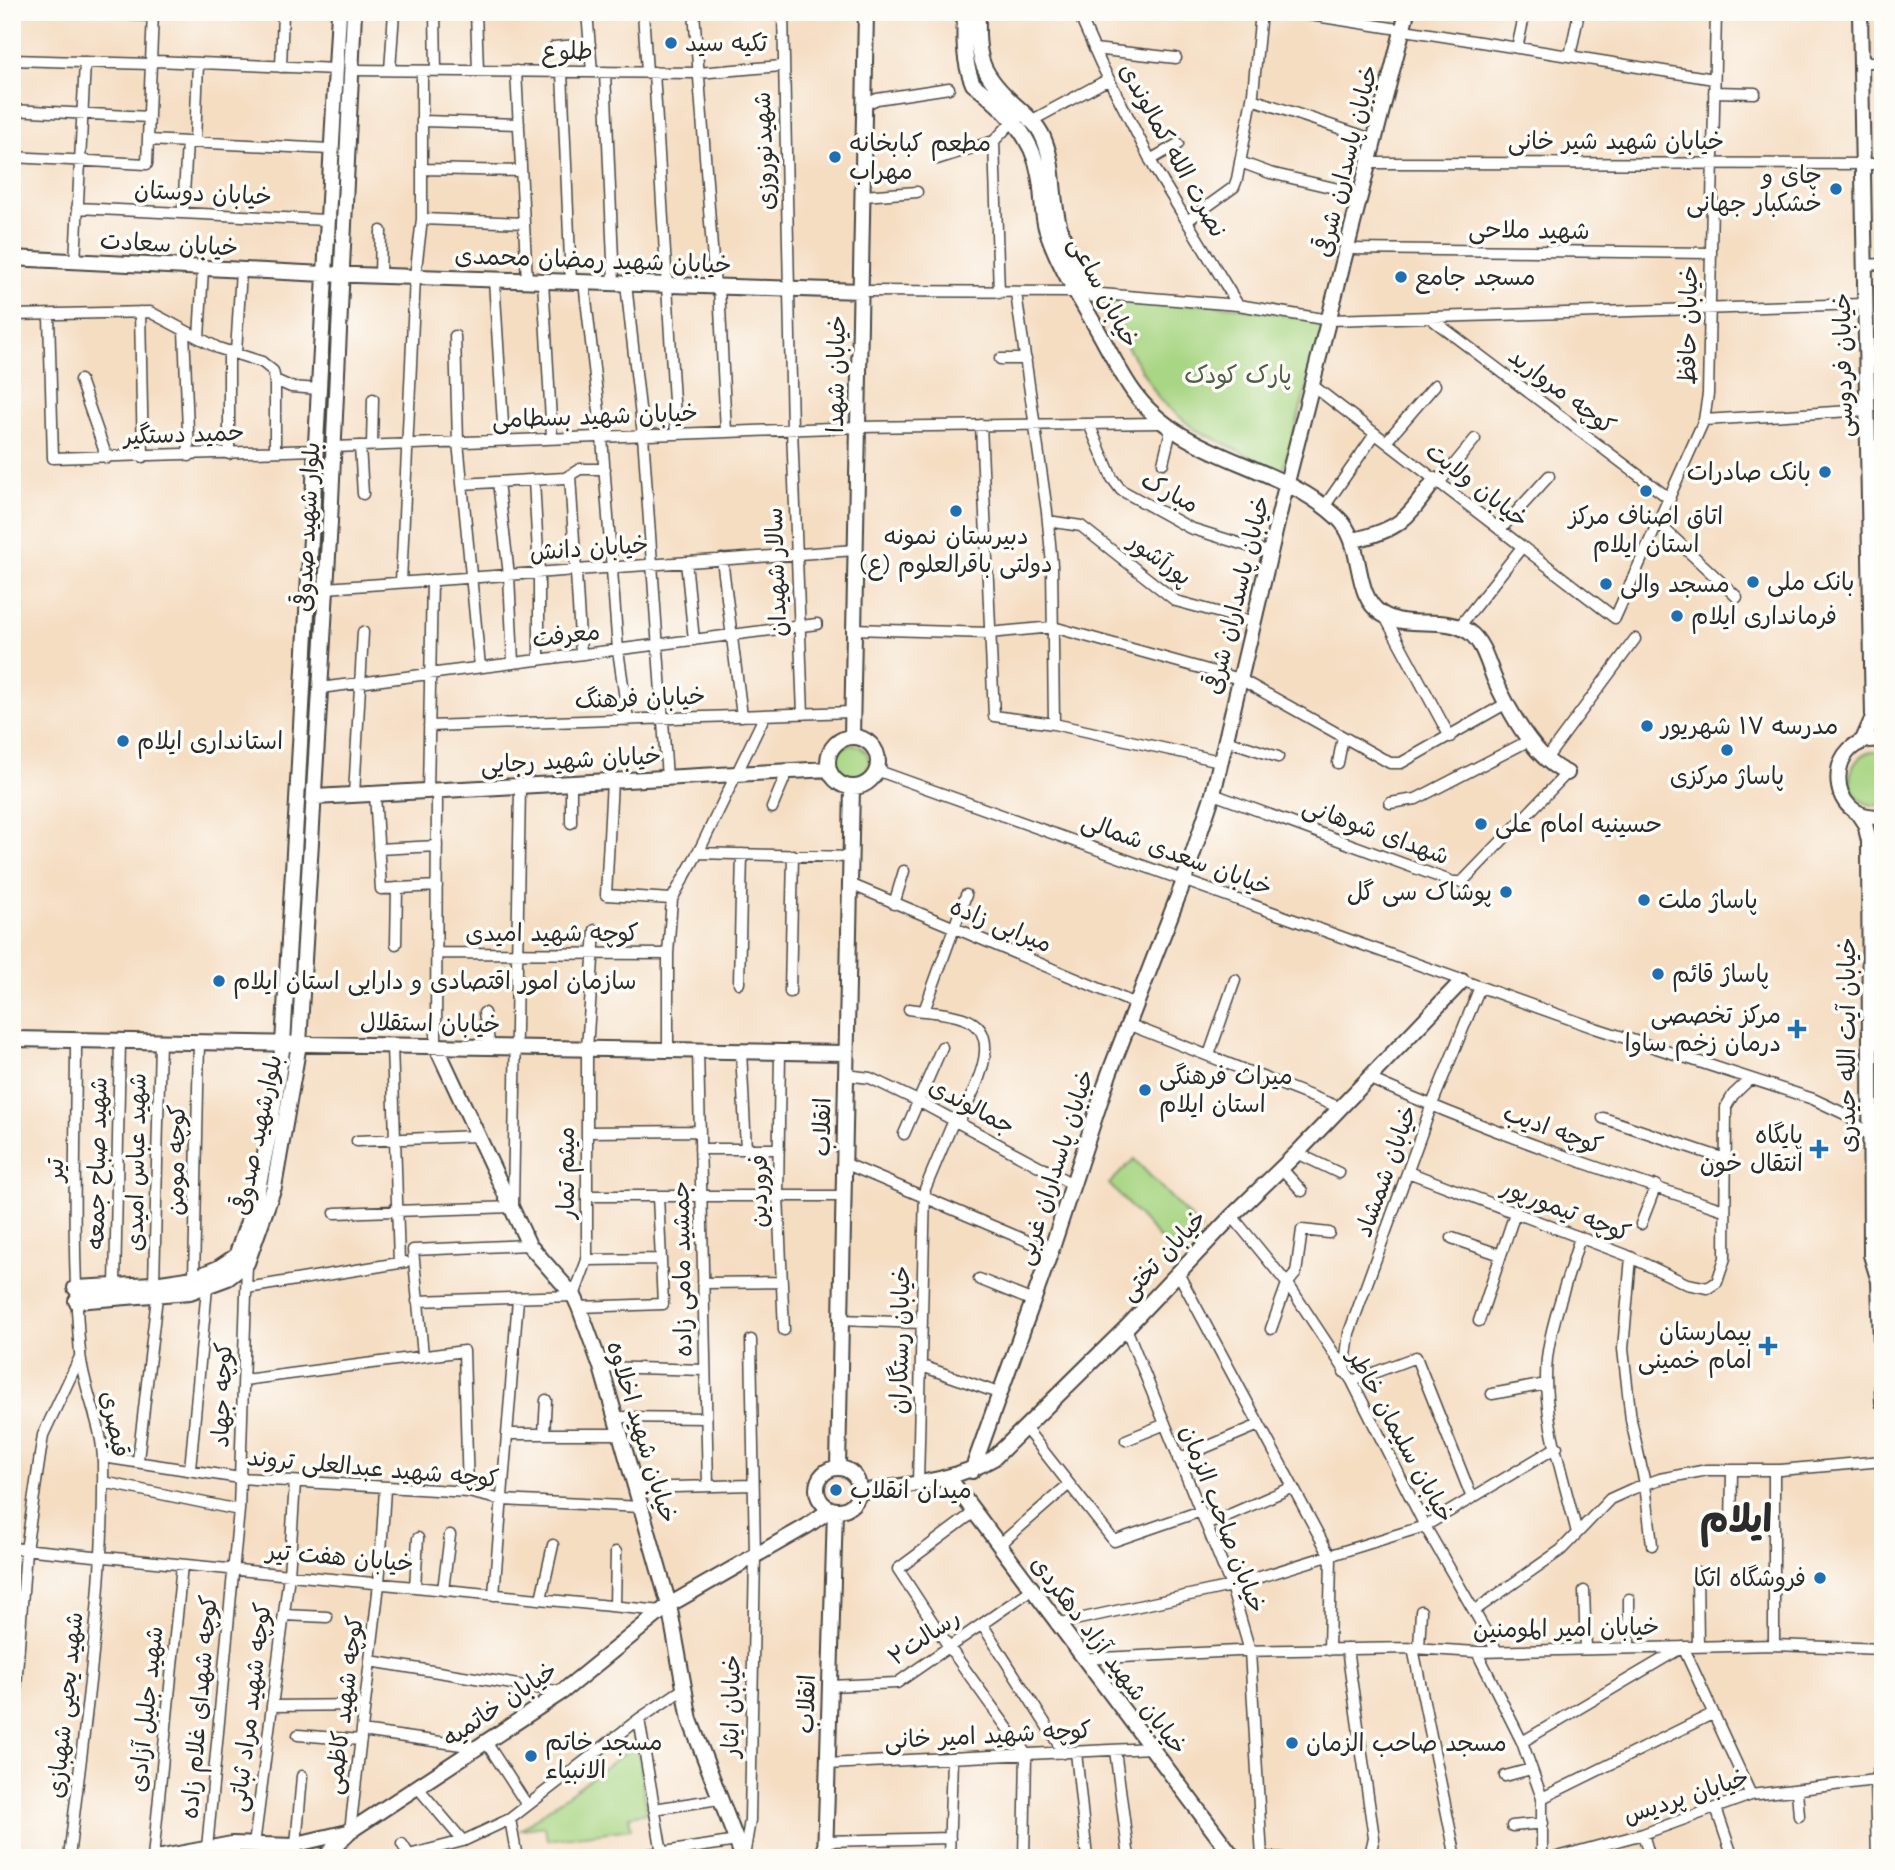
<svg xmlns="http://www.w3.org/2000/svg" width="1895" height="1870" font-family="Mali,'Playpen Sans Arabic',sans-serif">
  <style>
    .green { fill: #a9d684; stroke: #6a8058; stroke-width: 2 }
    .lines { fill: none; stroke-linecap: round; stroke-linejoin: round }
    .street-casing { stroke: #494642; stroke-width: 13 }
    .secondary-casing { stroke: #494642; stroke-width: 18 }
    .street { stroke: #fff; stroke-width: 10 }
    .secondary { stroke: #fff; stroke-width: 14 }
    .poi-dot { fill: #1f6fb2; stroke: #fdfcf7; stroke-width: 2.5 }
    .labels { text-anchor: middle; stroke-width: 7; stroke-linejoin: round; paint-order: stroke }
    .poi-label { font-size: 24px; fill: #2b2b2b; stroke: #fdfcf7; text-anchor: start }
    .street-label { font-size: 24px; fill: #2b2b2b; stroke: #fdfcf7 }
    .park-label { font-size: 24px; fill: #515e46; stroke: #fdfcf7 }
    .town-label { font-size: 38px; font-weight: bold; fill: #2b2b2b; stroke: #fdfcf7 }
  </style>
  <rect width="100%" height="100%" fill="#fdfcf7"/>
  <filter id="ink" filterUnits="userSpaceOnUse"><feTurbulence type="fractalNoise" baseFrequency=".0143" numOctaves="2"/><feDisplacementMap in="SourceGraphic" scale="14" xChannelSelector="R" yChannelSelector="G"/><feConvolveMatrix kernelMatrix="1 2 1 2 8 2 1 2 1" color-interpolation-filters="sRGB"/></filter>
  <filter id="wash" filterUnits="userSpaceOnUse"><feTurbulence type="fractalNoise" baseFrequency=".00686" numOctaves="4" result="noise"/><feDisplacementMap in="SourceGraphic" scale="28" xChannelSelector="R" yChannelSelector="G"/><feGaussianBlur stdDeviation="1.57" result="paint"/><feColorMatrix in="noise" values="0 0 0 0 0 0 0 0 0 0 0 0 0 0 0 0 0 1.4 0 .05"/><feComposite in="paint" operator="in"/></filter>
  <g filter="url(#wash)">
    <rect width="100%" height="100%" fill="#f5ddc2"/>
    <path class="green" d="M1097,298L1238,307L1326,322L1282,472L1194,429L1160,400Z
      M835 762a17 17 0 1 1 34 0a17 17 0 1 1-34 0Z
      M1872,751H1883V805C1846,810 1838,762 1872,751Z
      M1134,1159L1201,1229L1175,1255L1109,1184Z
      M637,1744L647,1813L629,1816L631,1829L547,1840L545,1826L521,1829Z"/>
  </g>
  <g filter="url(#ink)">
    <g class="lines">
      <g class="street-casing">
        <path id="street" d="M82,12L153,16
          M435,12L436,71
          M476,12L478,71
          M587,12L592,72
          M643,12L647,72
          M694,12L715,287
          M783,12L792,429L803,714
          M1078,12L1101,64L1155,169L1238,305
          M1291,12L1714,79
          M554,47L590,44
          M1517,48L1525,12
          M1094,49L1176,58
          M1570,56L1579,12
          M12,60L150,64L156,61L336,69
          M1861,62H1883
          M281,67L283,12
          M351,70L698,73L782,66
          M390,70L394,12
          M516,71L527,281
          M562,72L571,282
          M605,72L614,283
          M654,72L676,434
          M1714,92L1755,93
          M1252,99L1375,140
          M864,105L877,99L949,88
          M12,110L149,117
          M423,121L519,124
          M1029,122L1109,79
          M148,140L330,149
          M195,142L198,63
          M12,157L147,164L153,12
          M937,159L994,141
          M1150,160L1178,144
          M1240,162L1270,173L1360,194
          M1369,163L1883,164
          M423,169L520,171
          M863,196L917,192
          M77,208L326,220
          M183,213L187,142
          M422,219L523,223
          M1187,221L1234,187L1237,179L1253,93L1261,12
          M1347,249L1711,253
          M75,262L85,62
          M1864,265L1883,264
          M380,276L381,231
          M494,280L504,440
          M543,281L552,438
          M584,282L602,437L618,650L628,720
          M626,284L643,435L667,778
          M719,287L726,432
          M861,291L1076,292L1238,305L1329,320L1865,304
          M999,293L994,141L1013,121
          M1016,293L1047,512L1052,565L1054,724
          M140,312L143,457
          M12,315L150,312L218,348L262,362L273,371L275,380L291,387L319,389
          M49,316L53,458L316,450
          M1429,317L1670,499
          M184,330L189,456
          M455,336L458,442L480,667
          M199,338L203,269
          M236,353L241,270
          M1000,359H1026
          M80,380L107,458
          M1312,385L1615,618L1704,420L1708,394L1716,12
          M1704,420L1867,410
          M1089,424L1112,478L1121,490L1190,528L1270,553
          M981,425L994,716L1054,724L1220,761
          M1386,442L1435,385
          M372,445L373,399
          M360,446L363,494
          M1868,446L1883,445
          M334,447L858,427L1161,423
          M275,451V380
          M229,454V351
          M1163,463L1171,430
          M570,475L581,654
          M534,480L539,572V660
          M498,482L509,575L513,663
          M1439,483L1475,439
          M462,484L565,478L580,469H605
          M1324,507L1375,434
          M1048,521L1081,526L1176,601L1254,622
          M1659,524L1737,597
          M1500,530L1549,476
          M722,559L742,716
          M686,562L694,640
          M401,582L415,277L422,219V71
          M326,588L855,550
          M1384,615L1450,737
          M1459,627L1522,547
          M852,629L989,633L1053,627L1240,679L1390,763H1401L1507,703
          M320,688L817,624
          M429,726L852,712
          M1226,740L1278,757
          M1546,759L1635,639
          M1338,763L1343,737
          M876,770L1595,1028L1813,1099L1847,1115L1869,1136
          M612,781L606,895L672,899
          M428,791L432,580
          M375,794L381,889L437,886
          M1213,794L1453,882H1462L1567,773
          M354,795L363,632
          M1390,803L1416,799L1530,740
          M772,808L787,772
          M571,823V783
          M378,849L437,846
          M697,853L851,857
          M850,884L1136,1004
          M894,904L904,871
          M396,944L397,888
          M437,953L668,954
          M739,983L742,854
          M790,992L793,855
          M909,1009C926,1012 946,1012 963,1018C1009,1033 971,1095 959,1122
          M924,1011L966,895
          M484,1013L490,1047
          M1130,1025L1341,1108
          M392,1045L399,1263
          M436,1046L437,790
          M668,1050V954L672,899L701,847L765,715
          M698,1051L708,1486
          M741,1051L746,1149
          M780,1052L778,1195L784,1330
          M1209,1055L1235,980
          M846,1075L870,1078L918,1101L1074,1185
          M1370,1079C1485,1130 1604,1171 1724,1210
          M1603,1118L1725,1159
          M587,1132L700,1131
          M904,1134L942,1047
          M357,1141L476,1136
          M700,1149H779
          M1297,1153L1339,1173
          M844,1163L1051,1251
          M1281,1168L1302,1191
          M1408,1172L1626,1255L1687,1284L1708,1288L1717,1282L1725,1258L1726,1107L1733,1095L1750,1079
          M587,1196H843
          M335,1213L513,1207L520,786
          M1232,1216L1290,1287L1352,1381L1425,1526L1497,1651
          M1641,1224L1656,1185
          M1452,1238L1501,1255
          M1631,1257L1623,1349L1631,1420L1645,1484L1652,1545
          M587,1260L661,1259
          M1178,1273L1331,1558L1329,1650
          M194,1278L199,1042
          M979,1279L1033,1301
          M703,1283L782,1282
          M154,1284L160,1041
          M115,1286L120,1041
          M247,1288L405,1262
          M417,1301L574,1296L587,1260V1049L595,930
          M579,1307L663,1304L658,1196
          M841,1320L922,1323
          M1479,1321L1515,1213
          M1126,1328L1231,1586L1250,1651L1262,1858
          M1271,1329L1287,1284L1296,1273L1302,1230L1329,1233
          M423,1355L413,1250L529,1245
          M922,1366L1001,1394
          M601,1367L705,1370
          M1344,1372L1349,1333L1431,1107L1480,987
          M244,1380L464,1351L468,1492
          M1352,1381L1416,1357L1472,1498
          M1492,1394L1546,1384
          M615,1417L706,1418
          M1026,1429L1114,1541L1201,1511
          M508,1434H621
          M544,1434L546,1400
          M1126,1440L1163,1425
          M103,1457L240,1478L468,1492L502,1500L641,1507
          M1178,1459L1259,1425
          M138,1460L157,1297
          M190,1469L207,1288
          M103,1482L239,1510
          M918,1483L925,1189L954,1120
          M636,1488L753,1485
          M973,1513L898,1569L949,1647L1026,1754L1024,1858
          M1206,1525L1293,1487
          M1731,1529L1732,1471
          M1577,1533C1564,1478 1541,1415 1547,1358C1551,1322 1570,1273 1580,1237
          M998,1546L1068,1485
          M12,1548L662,1611
          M1697,1572L1698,1646
          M415,1587L418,1538
          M443,1590L450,1535
          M1584,1591L1586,1649
          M494,1595L518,1299
          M541,1599L553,1545
          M1629,1599V1648
          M615,1606L616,1552
          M1474,1611L1561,1550L1610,1499L1632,1489L1660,1479L1707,1470H1780L1883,1461
          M284,1615L327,1617
          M982,1624L1064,1753
          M1056,1624L1231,1586L1425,1526L1557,1447
          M1774,1645V1470
          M1413,1648L1456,1858
          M1419,1648L1421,1611
          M1347,1649L1374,1838L1369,1858
          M1477,1652L1522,1742L1542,1798V1858
          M1083,1659L1238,1651L1413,1648L1477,1652L1774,1645L1883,1649
          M370,1661L562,1692
          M830,1686L897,1683L1031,1590
          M272,1706L365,1705
          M639,1719L662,1853
          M362,1731L476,1747
          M298,1735L361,1740
          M12,1741L26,1550L43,1435L80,1357
          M486,1742L527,1805
          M1522,1742L1683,1647L1751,1795
          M1115,1750L1129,1858
          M1076,1752L1087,1858
          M827,1764L1151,1748
          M1505,1776L1531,1769
          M419,1789L463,1841
          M1797,1790L1799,1816
          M1542,1798L1712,1714
          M1716,1808L1733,1858
          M654,1809L719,1799
          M510,1819L517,1858
          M1512,1826L1543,1823
          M350,1831L379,1584L385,1489
          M1643,1834L1650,1858
          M825,1841L950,1838
          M402,1844L409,1855L463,1841L510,1819L639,1719L682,1690
          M254,1845L289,1575L295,1482
          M296,1845L302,1776
          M207,1848L239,1510L247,1263
          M744,1857L750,1820L755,1555L751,1340
          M1262,1857L1282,1858
          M69,1858C84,1726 105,1594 103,1462C103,1425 83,1389 80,1353C71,1249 76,1144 76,1040
          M153,1858L182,1565
          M625,1858L737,1841
          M949,1858L952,1758
          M1554,1858L1643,1834L1751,1795L1875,1780
          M1877,1858L1875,1780L1883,1757"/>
      </g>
      <g class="secondary-casing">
        <path id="secondary" d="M965,12C964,37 963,61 973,84C1004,108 1033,136 1039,175C1043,193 1041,210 1046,228C1057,263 1077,294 1096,327C1108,348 1119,371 1133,391C1180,459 1277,462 1337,517C1366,543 1351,595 1382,614C1408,630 1444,615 1469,632C1483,642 1488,663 1494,678C1508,709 1535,760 1567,773
          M978,12C977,60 980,73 1016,106C1025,114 1035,122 1041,133C1057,164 1050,197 1060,228C1067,251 1081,274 1094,295
          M1860,12L1873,717L1862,742
          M12,258L324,274L861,291
          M1354,540C1402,529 1407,518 1435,480
          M852,736L866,12
          M828 762a25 25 0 1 1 50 0a25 25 0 1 1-50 0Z
          M1883,740C1823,732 1824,825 1883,816
          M315,797L829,769
          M1857,812L1865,824L1869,841L1871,1255L1879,1281L1883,1403
          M1883,819V875
          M12,1039L846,1053
          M436,1046L529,1245L574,1296L579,1307L601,1367L669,1605L690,1720L743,1858
          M75,1288L154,1284L194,1278L218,1268L236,1256L256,1199L270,1129L283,1044L297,801L339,12
          M76,1301L190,1292L228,1278L247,1263L274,1187L299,1044L330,522L354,12
          M838,1467L852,787
          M817 1489a21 21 0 1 1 42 0a21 21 0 1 1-42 0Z
          M972,1471L1051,1251L1109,1074L1182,886L1213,794L1283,498L1407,12
          M949,1478L1234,1858
          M859,1492C906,1485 953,1482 994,1458L1126,1328L1232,1216L1297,1153L1462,981
          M1883,1667V1679
          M301,1843L348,1832
          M157,1858L232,1844L295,1846
          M324,1858L350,1831L562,1692L669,1605L807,1526L831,1509
          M825,1858L835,1510"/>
      </g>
      <use href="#street" class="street"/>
      <use href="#secondary" class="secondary"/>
    </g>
  </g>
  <g class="poi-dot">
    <circle cx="671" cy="43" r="7"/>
    <circle cx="835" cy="157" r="7"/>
    <circle cx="1836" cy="189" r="7"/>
    <circle cx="1401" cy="277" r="7"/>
    <circle cx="1825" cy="472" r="7"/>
    <circle cx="1646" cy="491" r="7"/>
    <circle cx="956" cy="511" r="7"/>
    <circle cx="1753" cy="582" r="7"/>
    <circle cx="1606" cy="584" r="7"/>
    <circle cx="1677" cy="616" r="7"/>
    <circle cx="1647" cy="726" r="7"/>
    <circle cx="123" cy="741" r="7"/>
    <circle cx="1727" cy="750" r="7"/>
    <circle cx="1481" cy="824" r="7"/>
    <circle cx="1506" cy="892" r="7"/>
    <circle cx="1644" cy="900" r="7"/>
    <circle cx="1658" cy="974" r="7"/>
    <circle cx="219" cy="981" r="7"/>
    <path d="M1793.5 1018.5h7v7h7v7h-7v7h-7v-7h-7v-7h7z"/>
    <circle cx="1145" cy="1090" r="7"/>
    <path d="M1815.5 1138.5h7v7h7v7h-7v7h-7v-7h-7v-7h7z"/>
    <path d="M1764.5 1335.5h7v7h7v7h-7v7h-7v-7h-7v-7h7z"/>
    <circle cx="836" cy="1490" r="7"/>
    <circle cx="1820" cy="1578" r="7"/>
    <circle cx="1292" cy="1743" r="7"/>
    <circle cx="531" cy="1756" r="7"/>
  </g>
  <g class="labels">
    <g class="poi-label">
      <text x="685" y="51">تکیه سید</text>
      <text x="849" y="151">مطعم كبابخانه<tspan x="849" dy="28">مهراب</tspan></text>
      <text x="1822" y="183" text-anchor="end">چای و<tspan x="1822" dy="28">خشکبار جهانی</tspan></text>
      <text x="1415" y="285">مسجد جامع</text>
      <text x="1811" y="480" text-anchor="end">بانک صادرات</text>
      <text x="1646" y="524" text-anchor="middle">اتاق اصناف مرکز<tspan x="1646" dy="28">استان ایلام</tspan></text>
      <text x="956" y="544" text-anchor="middle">دبیرستان نمونه<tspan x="956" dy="28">دولتی باقرالعلوم (ع)</tspan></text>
      <text x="1767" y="590">بانک ملی</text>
      <text x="1620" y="592">مسجد والی</text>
      <text x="1691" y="624">فرمانداری ایلام</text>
      <text x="1661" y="734">مدرسه ۱۷ شهریور</text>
      <text x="137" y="749">استانداری ایلام</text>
      <text x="1727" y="784" text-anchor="middle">پاساژ مرکزی</text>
      <text x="1495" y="832">حسینیه امام علی</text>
      <text x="1492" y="900" text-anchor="end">پوشاک سی گل</text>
      <text x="1658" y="908">پاساژ ملت</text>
      <text x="1672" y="982">پاساژ قائم</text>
      <text x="233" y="989">سازمان امور اقتصادی و دارایی استان ایلام</text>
      <text x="1781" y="1023" text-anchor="end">مرکز تخصصی<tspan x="1781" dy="28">درمان زخم ساوا</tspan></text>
      <text x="1159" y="1084">میراث فرهنگی<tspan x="1159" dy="28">استان ایلام</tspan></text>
      <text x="1803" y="1143" text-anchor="end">پایگاه<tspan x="1803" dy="28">انتقال خون</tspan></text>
      <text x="1752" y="1340" text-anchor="end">بیمارستان<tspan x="1752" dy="28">امام خمینی</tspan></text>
      <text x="850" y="1498">میدان انقلاب</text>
      <text x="1806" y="1586" text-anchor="end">فروشگاه اتکا</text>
      <text x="545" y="1750">مسجد خاتم<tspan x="545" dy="28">الانبیاء</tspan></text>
      <text x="1306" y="1751">مسجد صاحب الزمان</text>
    </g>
    <g class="street-label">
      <text x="567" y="59">طلوع</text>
      <text x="1616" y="149">خیابان شهید شیر خانی</text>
      <text transform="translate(1173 150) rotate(61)" y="8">نصرت الله کمالوندی</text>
      <text transform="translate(764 151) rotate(-92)" y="8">شهیدنوروزی</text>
      <text transform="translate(1346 161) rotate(-76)" y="8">خیابان پاسدارن شرقی</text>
      <text transform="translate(203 193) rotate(3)" y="8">خیابان دوستان</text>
      <text transform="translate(1529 230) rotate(1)" y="8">شهید ملاحی</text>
      <text transform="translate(169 244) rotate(3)" y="8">خیابان سعادت</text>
      <text transform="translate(593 260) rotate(2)" y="8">خیابان شهید رمضان محمدی</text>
      <text transform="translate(1104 292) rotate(62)" y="8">خیابان ساعی</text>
      <text transform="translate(1688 325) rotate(-89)" y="8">خیابان حافظ</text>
      <text transform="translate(1843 365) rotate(-91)" y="8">خیابان فردوسی</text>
      <text transform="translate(836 374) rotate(-89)" y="8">خیابان شهدا</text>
      <text transform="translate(1562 391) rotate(37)" y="8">کوچه مروارید</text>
      <text transform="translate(595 416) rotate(-2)" y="8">خیابان شهید بسطامی</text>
      <text transform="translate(184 434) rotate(-2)" y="8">حمید دستگیر</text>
      <text transform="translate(1477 485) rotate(38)" y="8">خیابان ولایت</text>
      <text transform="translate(1170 492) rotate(28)" y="8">مبارک</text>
      <text transform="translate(307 527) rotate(-87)" y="8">بلوار شهید صدوقی</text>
      <text transform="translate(589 548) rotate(-4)" y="8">خیابان دانش</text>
      <text transform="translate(1160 559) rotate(36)" y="8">پورآشور</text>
      <text transform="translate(776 572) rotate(-92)" y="8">سالار شهیدان</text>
      <text transform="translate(1237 595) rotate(-76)" y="8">خیابان پاسداران شرقی</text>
      <text transform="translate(566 635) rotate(-7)" y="8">معرفت</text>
      <text transform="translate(640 698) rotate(-2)" y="8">خیابان فرهنگ</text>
      <text transform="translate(571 760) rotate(-3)" y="8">خیابان شهید رجایی</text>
      <text transform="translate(1376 831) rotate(20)" y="8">شهدای شوهانی</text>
      <text transform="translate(1177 854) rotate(20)" y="8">خیابان سعدی شمالی</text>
      <text transform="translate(1001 925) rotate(22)" y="8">میرابی زاده</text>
      <text x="552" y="941">کوچه شهید امیدی</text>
      <text transform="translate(430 1023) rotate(1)" y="8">خیابان استقلال</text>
      <text transform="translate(1847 1045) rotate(-90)" y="8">خیابان آیت الله حیدری</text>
      <text transform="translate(972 1106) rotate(28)" y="8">جمالوندی</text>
      <text transform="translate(822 1127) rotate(-89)" y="8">انقلاب</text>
      <text transform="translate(1553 1129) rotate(20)" y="8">کوچه ادیب</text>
      <text transform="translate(257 1135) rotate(-78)" y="8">بلوارشهید صدوقی</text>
      <text transform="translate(176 1160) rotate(-89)" y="8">کوچه مومن</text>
      <text transform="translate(136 1162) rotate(-89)" y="8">شهید عباس امیدی</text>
      <text transform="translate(97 1163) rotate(-89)" y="8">شهید صباح جمعه</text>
      <text transform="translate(1055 1167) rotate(-72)" y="8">خیابان پاسداران غربی</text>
      <text transform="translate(55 1170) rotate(-90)" y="8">تیر</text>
      <text transform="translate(1386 1171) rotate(-70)" y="8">خیابان شمشاد</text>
      <text transform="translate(566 1173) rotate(-90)" y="8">میثم تمار</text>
      <text transform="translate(759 1191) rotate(-90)" y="8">فروردین</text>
      <text transform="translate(1566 1210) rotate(21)" y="8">کوچه تیمورپور</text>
      <text transform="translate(1163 1255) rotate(-47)" y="8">خیابان تختی</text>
      <text transform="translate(682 1269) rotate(-91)" y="8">جمشید مامی زاده</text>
      <text transform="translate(900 1340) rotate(-89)" y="8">خیابان رستگاران</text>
      <text transform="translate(222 1395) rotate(-88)" y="8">کوچه جهاد</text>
      <text transform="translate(115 1424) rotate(79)" y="8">قیصری</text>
      <text transform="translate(642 1432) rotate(73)" y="8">خیابان شهید اخلاوه</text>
      <text transform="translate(1401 1436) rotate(61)" y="8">خیابان سلیمان خاطر</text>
      <text transform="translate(373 1468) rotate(5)" y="8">کوچه شهید عبدالعلی تروند</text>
      <text transform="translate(1223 1519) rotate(69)" y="8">خیابان صاحب الزمان</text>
      <text transform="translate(340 1557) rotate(5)" y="8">خیابان هفت تیر</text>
      <text transform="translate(1566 1628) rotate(-1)" y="8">خیابان امیر المومنین</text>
      <text transform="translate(924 1637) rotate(-34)" y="8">رسالت۲</text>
      <text transform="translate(1109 1655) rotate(53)" y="8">خیابان شهید آزاد دهکردی</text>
      <text transform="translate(500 1704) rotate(-34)" y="8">خیابان خاتمیه</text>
      <text transform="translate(806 1704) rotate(-88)" y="8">انقلاب</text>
      <text transform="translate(65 1705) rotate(-84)" y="8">شهید یحیی شهبازی</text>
      <text transform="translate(344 1705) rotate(-83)" y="8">کوچه شهید کاظمی</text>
      <text transform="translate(731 1706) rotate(-89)" y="8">خیابان ایثار</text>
      <text transform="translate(199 1707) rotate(-85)" y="8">کوچه شهدای غلام زاده</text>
      <text transform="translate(250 1707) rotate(-83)" y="8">کوچه شهید مراد ثباتی</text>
      <text transform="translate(146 1709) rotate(-84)" y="8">شهید جلیل آزادی</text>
      <text transform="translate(988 1735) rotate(-3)" y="8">کوچه شهید امیر خانی</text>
      <text transform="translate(1686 1796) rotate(-18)" y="8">خیابان پردیس</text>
    </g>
    <g class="park-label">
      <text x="1238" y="383">پارک کودک</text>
    </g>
    <g class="town-label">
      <text x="1736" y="1532">ایلام</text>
    </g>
  </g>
  <rect width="1895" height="1870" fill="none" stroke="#fdfcf7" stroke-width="42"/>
</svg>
